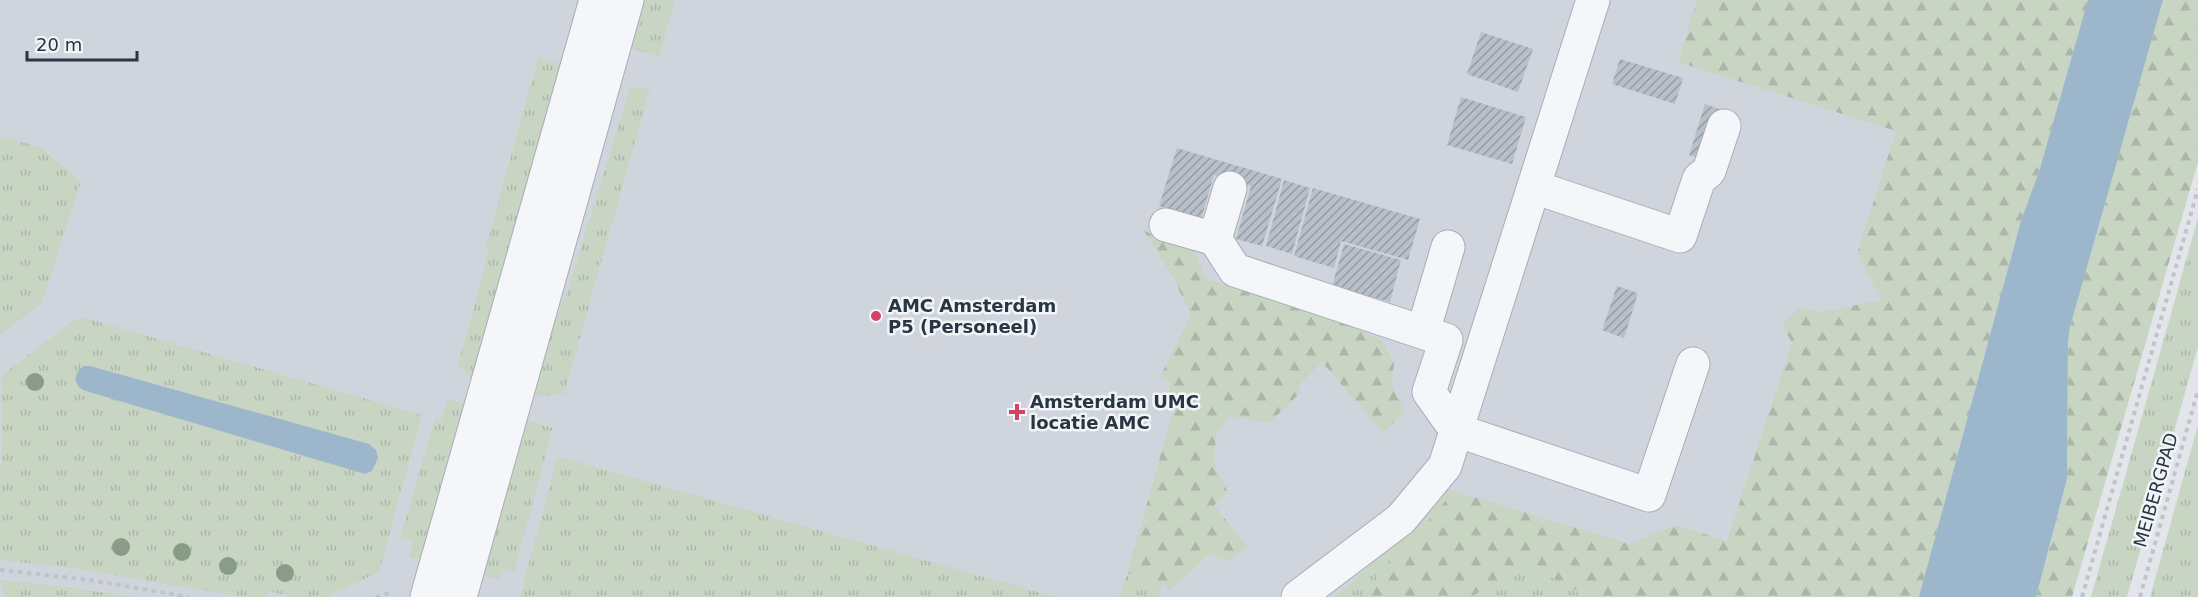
<svg xmlns="http://www.w3.org/2000/svg" width="2198" height="597" font-family="'DejaVu Sans',sans-serif">
  <style>
    .built { fill: #d0d5dd }
    .grass { fill: url(#grass-tufts) }
    .forest { fill: url(#forest-firs) }
    .water { fill: #9cb6cc }
    .building { fill: url(#building-hatch) }
    .lines { fill: none; stroke-linecap: round; stroke-linejoin: round }
    .minor-casing { stroke: #a7adb5; stroke-width: 35 }
    .path { stroke: #c0c4ca; stroke-width: 4; stroke-dasharray: 4.5 4.5; stroke-linecap: butt }
    .minor { stroke: #f5f6f9; stroke-width: 33 }
    .tree { fill: #899c87 }
    .poi-dot { fill: #d34363; stroke: #f2f5f8; stroke-width: 2 }
    .labels { text-anchor: middle; stroke-width: 5; stroke-linejoin: round; paint-order: stroke }
    .poi-label { font-size: 18px; font-weight: bold; fill: #293543; stroke: #f2f5f8; text-anchor: start }
    .street-label { font-size: 18px; fill: #293543; stroke: #f2f5f8 }
  </style>
  <defs>
    <pattern id="grass-tufts" width="24" height="20" patternUnits="userSpaceOnUse" patternTransform="scale(1.5)"><rect width="24" height="20" fill="#c8d5c3"/><path d="M3 7l-1-3M5 7V3M7 7l1-3M15 17l-1-3M17 17v-4M19 17l1-3" fill="none" stroke="#acb7a9"/></pattern>
    <pattern id="forest-firs" width="22" height="20" patternUnits="userSpaceOnUse" patternTransform="scale(1.5)"><rect width="22" height="20" fill="#c8d5c3"/><path d="M5 1l3.5 6h-7zM16 11l3.5 6h-7z" fill="#acb7a9"/></pattern>
    <pattern id="building-hatch" width="6" height="6" patternUnits="userSpaceOnUse" patternTransform="scale(1.5)"><rect width="6" height="6" fill="#b9bfc8"/><path d="M-1 1l2-2M0 6l6-6M5 7l2-2" fill="none" stroke="#969ca4"/></pattern>
  </defs>
  <rect width="100%" height="100%" fill="#e2e6eb"/>
  <path class="built" d="M0,0H2149L1982,597H0Z"/>
  <path class="grass" d="M643,0H675L659,57L622,46Z
    M538,58L569,67L477,383L458,365L489,251L485,250Z
    M630,87L650,89L564,394L528,397L525,395L570,284Z
    M0,136L39,147L81,181L42,303L0,335Z
    M2198,218V347L2127,597H2091Z
    M82,317L422,415L379,572L327,597H292L268,591L267,597H243L71,568L0,560V471L2,461L1,376L75,319L80,321Z
    M448,399L469,405L425,560L409,557L413,542L400,539L435,418L441,420Z
    M523,419L553,428L514,573L502,569L499,579L483,575L500,502Z
    M2198,425V597H2150Z
    M557,457L563,458L1055,597H520Z
    M1441,489L1454,491L1361,597H1334L1352,583Z
    M1525,565L1563,583L1583,595V597H1471Z
    M1127,573L1163,583L1158,597H1119Z
    M0,580L69,587L132,597H6Z"/>
  <path class="forest" d="M1697,0H2088L2039,172L2021,221L1919,597H1583V594L1563,583L1525,565L1471,597H1361L1454,491L1630,544L1676,525L1727,541L1792,343L1782,324L1800,308L1822,312L1881,300L1857,254L1896,131L1678,62Z
    M2163,0H2198V162L2072,597H2036L2067,479L2068,343L2070,327Z
    M1144,231L1194,250L1207,279L1354,327L1383,341L1394,363L1392,385L1405,412L1383,433L1322,362L1300,384L1298,395L1269,423L1230,416L1216,434L1214,465L1228,492L1214,505L1247,546L1228,562L1210,554L1169,591L1163,583L1127,573L1175,405L1165,402L1171,381L1160,377L1191,315L1174,279Z"/>
  <path class="water" d="M2088,0H2163L2070,327L2068,343L2067,479L2036,597H1919L2021,221L2039,172Z
    M84,366H90L369,444L376,450L378,458L372,471L365,474L86,391C73,386 72,374 84,366Z"/>
  <path class="building" d="M1481,32L1533,49L1518,92L1467,74Z
    M1620,59L1683,78L1675,104L1612,84Z
    M1461,97L1526,117L1512,164L1447,145Z
    M1705,104L1722,110L1706,161L1689,155Z
    M1177,148L1282,179L1262,246L1236,239L1251,186L1214,175L1201,219L1159,206Z
    M1284,180L1310,188L1292,254L1266,246Z
    M1313,188L1420,219L1408,260L1341,241L1334,268L1294,256Z
    M1344,244L1401,260L1390,302L1332,286Z
    M1617,286L1638,293L1624,338L1602,330Z"/>
  <g class="lines">
    <g class="minor-casing">
      <path id="minor" d="M1534,187L1680,236L1699,179L1709,171L1724,126
        M1166,225L1215,239L1230,188
        M1215,239L1235,270L1446,340L1429,392L1456,430L1649,495L1693,364
        M1423,332L1448,247
        M427,597L596,0
        M460,597L627,0
        M1298,597L1401,519L1445,466L1593,0"/>
    </g>
    <path class="path" d="M0,570L89,580L189,597
      M376,597L393,592
      M2082,597L2198,189
      M2140,597L2198,390"/>
    <use href="#minor" class="minor"/>
  </g>
  <g class="tree">
    <circle cx="35" cy="382" r="9"/>
    <circle cx="121" cy="547" r="9"/>
    <circle cx="182" cy="552" r="9"/>
    <circle cx="228" cy="566" r="9"/>
    <circle cx="285" cy="573" r="9"/>
  </g>
  <g class="poi-dot">
    <circle cx="876" cy="316" r="6"/>
    <path d="M1014 403h6v6h6v6h-6v6h-6v-6h-6v-6h6z"/>
  </g>
  <g class="labels">
    <g class="poi-label">
      <text x="888" y="312">AMC Amsterdam<tspan x="888" dy="21">P5 (Personeel)</tspan></text>
      <text x="1030" y="408">Amsterdam UMC<tspan x="1030" dy="21">locatie AMC</tspan></text>
    </g>
    <g class="street-label">
      <text transform="translate(2156 490) rotate(-74)" y="6">MEIBERGPAD</text>
    </g>
  </g>
  <path d="M27 51v9h110v-9" fill="none" stroke="#293543" stroke-width="3"/>
  <text x="36" y="51" font-size="18" fill="#293543" stroke="#f2f5f8" stroke-width="4.5" paint-order="stroke">20 m</text>
</svg>
